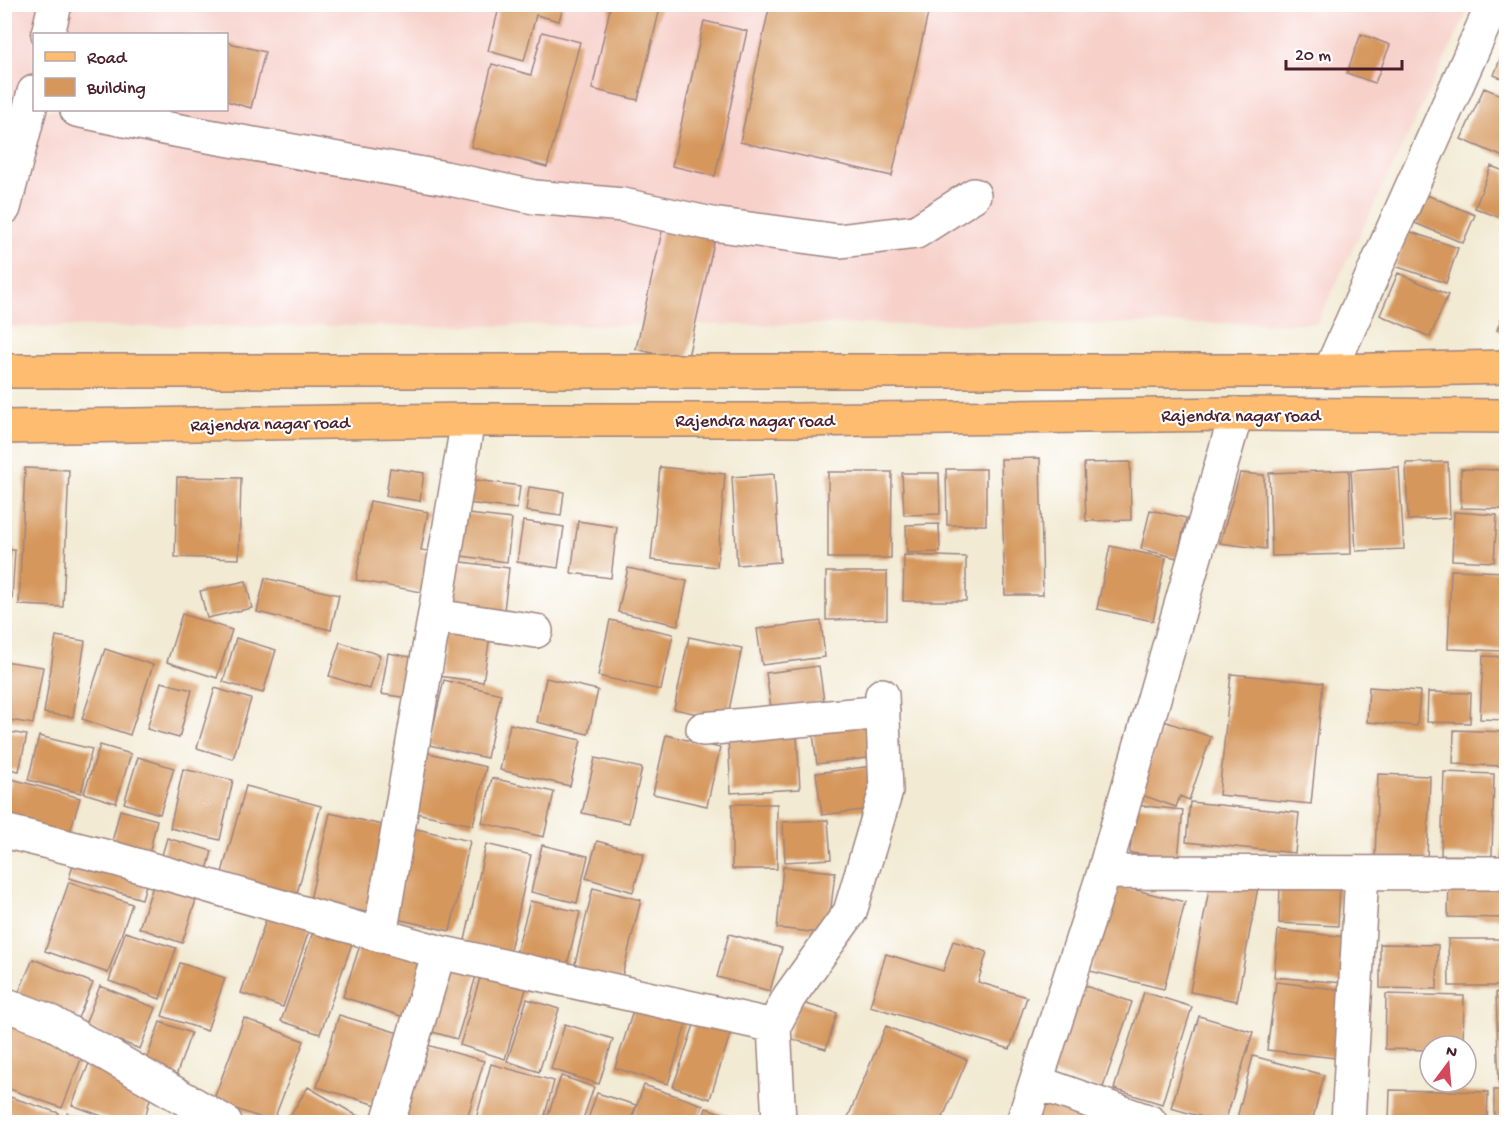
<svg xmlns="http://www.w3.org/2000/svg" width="1511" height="1127" font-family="'Gochi Hand',sans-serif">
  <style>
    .built { fill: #f7d0ca; fill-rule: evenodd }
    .building { fill: #d5975c }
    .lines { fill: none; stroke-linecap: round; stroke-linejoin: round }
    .minor-casing { stroke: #9e847f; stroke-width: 36 }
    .primary-casing { stroke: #9e847f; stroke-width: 36 }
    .minor { stroke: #fff; stroke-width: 33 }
    .primary { stroke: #febc70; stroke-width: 33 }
    .labels { text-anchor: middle; stroke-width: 4.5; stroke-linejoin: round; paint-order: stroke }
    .street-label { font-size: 18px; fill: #4a1f2b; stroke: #fff }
  </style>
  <rect width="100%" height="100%" fill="#fff"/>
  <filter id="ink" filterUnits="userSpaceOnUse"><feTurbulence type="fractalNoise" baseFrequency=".0167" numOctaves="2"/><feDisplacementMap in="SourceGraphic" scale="12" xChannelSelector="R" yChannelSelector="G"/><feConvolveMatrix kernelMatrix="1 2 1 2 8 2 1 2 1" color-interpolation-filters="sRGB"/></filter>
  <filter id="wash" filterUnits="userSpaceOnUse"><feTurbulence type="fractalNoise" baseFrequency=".008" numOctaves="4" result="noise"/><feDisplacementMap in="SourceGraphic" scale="24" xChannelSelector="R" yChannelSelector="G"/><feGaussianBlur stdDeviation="1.35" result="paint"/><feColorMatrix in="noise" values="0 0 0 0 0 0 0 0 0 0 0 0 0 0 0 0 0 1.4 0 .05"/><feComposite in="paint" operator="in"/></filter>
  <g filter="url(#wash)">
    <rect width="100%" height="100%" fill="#f2ead3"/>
    <path class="built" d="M4,5H1471L1317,323L5,327ZM34,34H226V110H34Z"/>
    <g id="blocks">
      <path class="building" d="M500,4H564L559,21L536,15L524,61L488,51Z
        M611,4H661L638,100L592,89Z
        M770,4H930L892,176L740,142Z
        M704,21L747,31L715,176L672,166Z
        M542,32L580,42L547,167L471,147L492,64L531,75Z
        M1361,34L1390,45L1375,83L1347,73Z
        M226,42L265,52L251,108L226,101Z
        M1506,44V80L1494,75Z
        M1484,88L1506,97V158L1461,139Z
        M1491,166L1506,172V220L1475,208Z
        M1427,195L1475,215L1463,243L1415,223Z
        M664,222L716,234L687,361L636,349Z
        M1408,231L1458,248L1446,283L1395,266Z
        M1398,273L1448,295L1430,337L1380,315Z
        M1506,304V333L1497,330Z
        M1040,458L1043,595H1005L1001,459Z
        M1130,462L1131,520L1086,521L1084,463Z
        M1448,462L1450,518L1408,520L1406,463Z
        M660,467L725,474L717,567L651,560Z
        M1399,467L1404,549L1356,551L1351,470Z
        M25,468L69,470L63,607L19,605Z
        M390,468L424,473L420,501L386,496Z
        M946,469H986V525H947Z
        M1461,469L1503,470V509L1461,508Z
        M1349,470L1351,554L1272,556L1269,473Z
        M828,472H892L891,558H828Z
        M902,473H939L940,514L904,515Z
        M1240,473L1264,475L1266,549L1220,543Z
        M774,474L780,562L737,565L732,477Z
        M177,477L241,478L239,559L175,557Z
        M462,478L520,486L517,509L459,502Z
        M529,487L564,492L561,516L526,511Z
        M370,501L428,512L421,550L440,553L432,594L356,580Z
        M1150,510L1186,518L1177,558L1141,549Z
        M1454,512L1497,515L1494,562L1452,560Z
        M459,513L512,519L507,562L454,555Z
        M523,521L564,527L558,568L517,562Z
        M578,521L617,527L611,578L571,573Z
        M939,524L940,552L907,553L906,525Z
        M1110,546L1166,558L1153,621L1097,609Z
        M4,550H15L12,600H4Z
        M904,555L966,557V601H903Z
        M454,561L509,568L503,619L447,612Z
        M628,568L687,581L678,625L618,612Z
        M1451,570L1506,572L1504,651L1448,649Z
        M826,572H887V619L826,620Z
        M265,578L339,595L331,630L257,612Z
        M246,581L252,608L207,618L200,591Z
        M182,614L232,630L217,678L167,662Z
        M610,620L673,634L661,690L598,676Z
        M821,621L825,657L762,665L757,629Z
        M446,623L491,630L483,682L438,676Z
        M56,636L85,641L73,717L44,713Z
        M689,637L742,648L727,720L674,709Z
        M236,638L276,650L263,693L223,682Z
        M340,642L380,655L370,689L329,676Z
        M105,649L153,665L130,735L82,719Z
        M388,653L422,659L415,699L381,694Z
        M1483,656L1506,657V720L1480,719Z
        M4,661L43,667L33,724L4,719Z
        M819,666L824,701L771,708L766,673Z
        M1231,674L1323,683L1311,804L1219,795Z
        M546,678L598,690L588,734L537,722Z
        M444,680L501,694L487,758L429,745Z
        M161,682L192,690L179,738L147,729Z
        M1369,687L1420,691L1417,726L1367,722Z
        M215,688L251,699L233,759L197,748Z
        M1428,692L1471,693L1470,723L1427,722Z
        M870,718L875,757L817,764L812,726Z
        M1164,721L1211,737L1189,800L1180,796L1176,807L1139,794Z
        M510,724L581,740L570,786L500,770Z
        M1454,730L1505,732L1503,766L1453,764Z
        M4,731L27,735L19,771L4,768Z
        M666,735L720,748L707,806L653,794Z
        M797,735L800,789L731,793L728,739Z
        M39,736L92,749L81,793L28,780Z
        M100,745L131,754L116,803L84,793Z
        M425,752L486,767L473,825L411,812Z
        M138,757L174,768L160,814L124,803Z
        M595,758L642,768L629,823L582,813Z
        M873,766L878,808L822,815L816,773Z
        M183,769L233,780L220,840L170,828Z
        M1444,772L1494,774L1492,856L1441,855Z
        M1378,774L1430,776L1427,860L1375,859Z
        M492,778L554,792L544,837L482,823Z
        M12,779L80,798L67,842L4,824V804Z
        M246,786L321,806L293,908L218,887Z
        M1505,790H1506V860H1501Z
        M1190,802L1299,813L1295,853L1186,842Z
        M732,804H777V869H732Z
        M1135,805L1183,810L1178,858L1130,853Z
        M120,810L157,820L147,863L109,854Z
        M330,813L391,827L371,913L310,900Z
        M828,820L831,859L785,862L783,822Z
        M412,828L470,841L450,931L392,918Z
        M167,838L212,851L204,882L158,869Z
        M597,841L644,854L633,892L586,878Z
        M486,844L531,855L509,955L464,945Z
        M542,845L588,856L577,903L531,892Z
        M78,850L150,871L142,899L69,878Z
        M783,867L835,872L828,934L777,928Z
        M1211,878L1258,887L1237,1001L1190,992Z
        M155,880L198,894L182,943L139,928Z
        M69,882L132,904L108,973L45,951Z
        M1280,882L1340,884L1338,926L1279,923Z
        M1449,883L1506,884V918L1448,917Z
        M1111,884L1185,902L1164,989L1090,971Z
        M593,888L641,900L620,984L573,972Z
        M530,901L580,912L566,969L515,957Z
        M268,914L310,928L283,1007L241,993Z
        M316,924L354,938L320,1034L281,1021Z
        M1278,930L1347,937L1343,983L1274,977Z
        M125,932L176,948L160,999L109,981Z
        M729,934L782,948L770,991L717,977Z
        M363,936L427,957L407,1018L343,997Z
        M1448,939H1506V986H1449Z
        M953,941L987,952L978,982L1027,997L1010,1049L870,1006L886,954L943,971Z
        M1380,944L1438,945L1437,989L1380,988Z
        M444,955L479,966L457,1039L422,1029Z
        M33,959L93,983L78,1018L18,994Z
        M180,963L225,978L207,1031L162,1016Z
        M484,965L529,979L505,1059L460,1045Z
        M1276,982L1343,990L1335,1058L1267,1050Z
        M1080,984L1132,1002L1102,1090L1051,1072Z
        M100,986L156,1008L140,1049L84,1027Z
        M1144,992L1192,1007L1162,1104L1114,1089Z
        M1496,992H1506V1085L1499,1086Z
        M1386,994L1464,996L1463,1046H1430V1050L1385,1049Z
        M637,998L689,1014L668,1084L615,1068Z
        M527,999L559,1009L539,1072L507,1061Z
        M799,1002L837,1013L826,1049L788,1038Z
        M339,1015L402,1034L380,1106L317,1087Z
        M697,1016L732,1028L710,1099L673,1087Z
        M1199,1016L1253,1032L1225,1122H1219L1171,1108Z
        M244,1018L304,1041L273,1122L213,1101Z
        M4,1019L85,1049L62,1108L4,1087Z
        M160,1022L191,1033L176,1076L145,1064Z
        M565,1024L613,1039L599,1084L551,1069Z
        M886,1026L967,1060L941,1122H846Z
        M420,1043L484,1061L466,1122H416L399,1117Z
        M92,1056L153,1087L144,1122H118L72,1105Z
        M1253,1056L1324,1075L1312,1122H1236Z
        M491,1064L554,1081L543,1122H475Z
        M561,1076L594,1087L582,1122H546Z
        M644,1085L703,1105L697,1122H631Z
        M308,1087L368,1122H286Z
        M1043,1090L1140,1122H1033Z
        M1390,1090L1488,1092L1487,1122H1389Z
        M1494,1090H1506V1122H1494Z
        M597,1093L636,1105L630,1122H587Z
        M4,1095L59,1113L56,1122H4Z
        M706,1108L747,1122H701Z
        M67,1113L91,1122H64Z"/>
    </g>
  </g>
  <g filter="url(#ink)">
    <use href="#blocks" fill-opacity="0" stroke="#9e847f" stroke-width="1.5"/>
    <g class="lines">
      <g class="minor-casing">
        <path id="minor" d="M48,34L55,4
          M77,110L169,129L445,178L534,197L623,205L712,224L839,241L916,232L974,195
          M4,208L34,92
          M1330,371L1493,4
          M435,616L536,631
          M703,729L883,712
          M4,831L112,858L439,952L774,1026
          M1104,872L1506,873
          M380,935L468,420
          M4,1004L47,1020L225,1122
          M1036,1082L1150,1122
          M388,1122L439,952
          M779,1122L774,1026L789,997L850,912L886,791L882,695
          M1023,1122L1104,872L1236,414
          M1348,1122L1362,874"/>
      </g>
      <g class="primary-casing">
        <path id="primary" d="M4,371H1330L1506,367
          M4,427L468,420H796L1236,414L1506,416"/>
      </g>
      <use href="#minor" class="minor"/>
      <use href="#primary" class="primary"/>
    </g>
  </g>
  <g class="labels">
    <g class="street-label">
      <text x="1241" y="421">Rajendra nagar road</text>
      <text x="755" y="426">Rajendra nagar road</text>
      <text transform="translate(270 423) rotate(-1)" y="6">Rajendra nagar road</text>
    </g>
  </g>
  <rect width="1511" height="1127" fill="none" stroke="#fff" stroke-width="24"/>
  <rect x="33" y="33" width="195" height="78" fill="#ffffff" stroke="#b7a5aa" stroke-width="1.5"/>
  <rect x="45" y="52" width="30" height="9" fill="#febc70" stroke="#b7a5aa" stroke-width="1.5"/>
  <text x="87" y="63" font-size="18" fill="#4a1f2b">Road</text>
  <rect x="45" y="78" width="30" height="18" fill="#d5975c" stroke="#b7a5aa" stroke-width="1.5"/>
  <text x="87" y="93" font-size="18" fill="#4a1f2b">Building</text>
  <g transform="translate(1448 1064) rotate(16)"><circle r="28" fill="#ffffff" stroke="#b7a5aa" stroke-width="1.5"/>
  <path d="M0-4.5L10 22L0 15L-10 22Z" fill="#d1495b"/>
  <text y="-9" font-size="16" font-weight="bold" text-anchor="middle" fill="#4a1f2b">N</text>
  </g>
  <path d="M1286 60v9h116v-9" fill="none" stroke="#4a1f2b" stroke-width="3"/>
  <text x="1295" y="60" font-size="18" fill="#4a1f2b" stroke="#ffffff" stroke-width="4.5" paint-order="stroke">20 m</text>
</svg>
